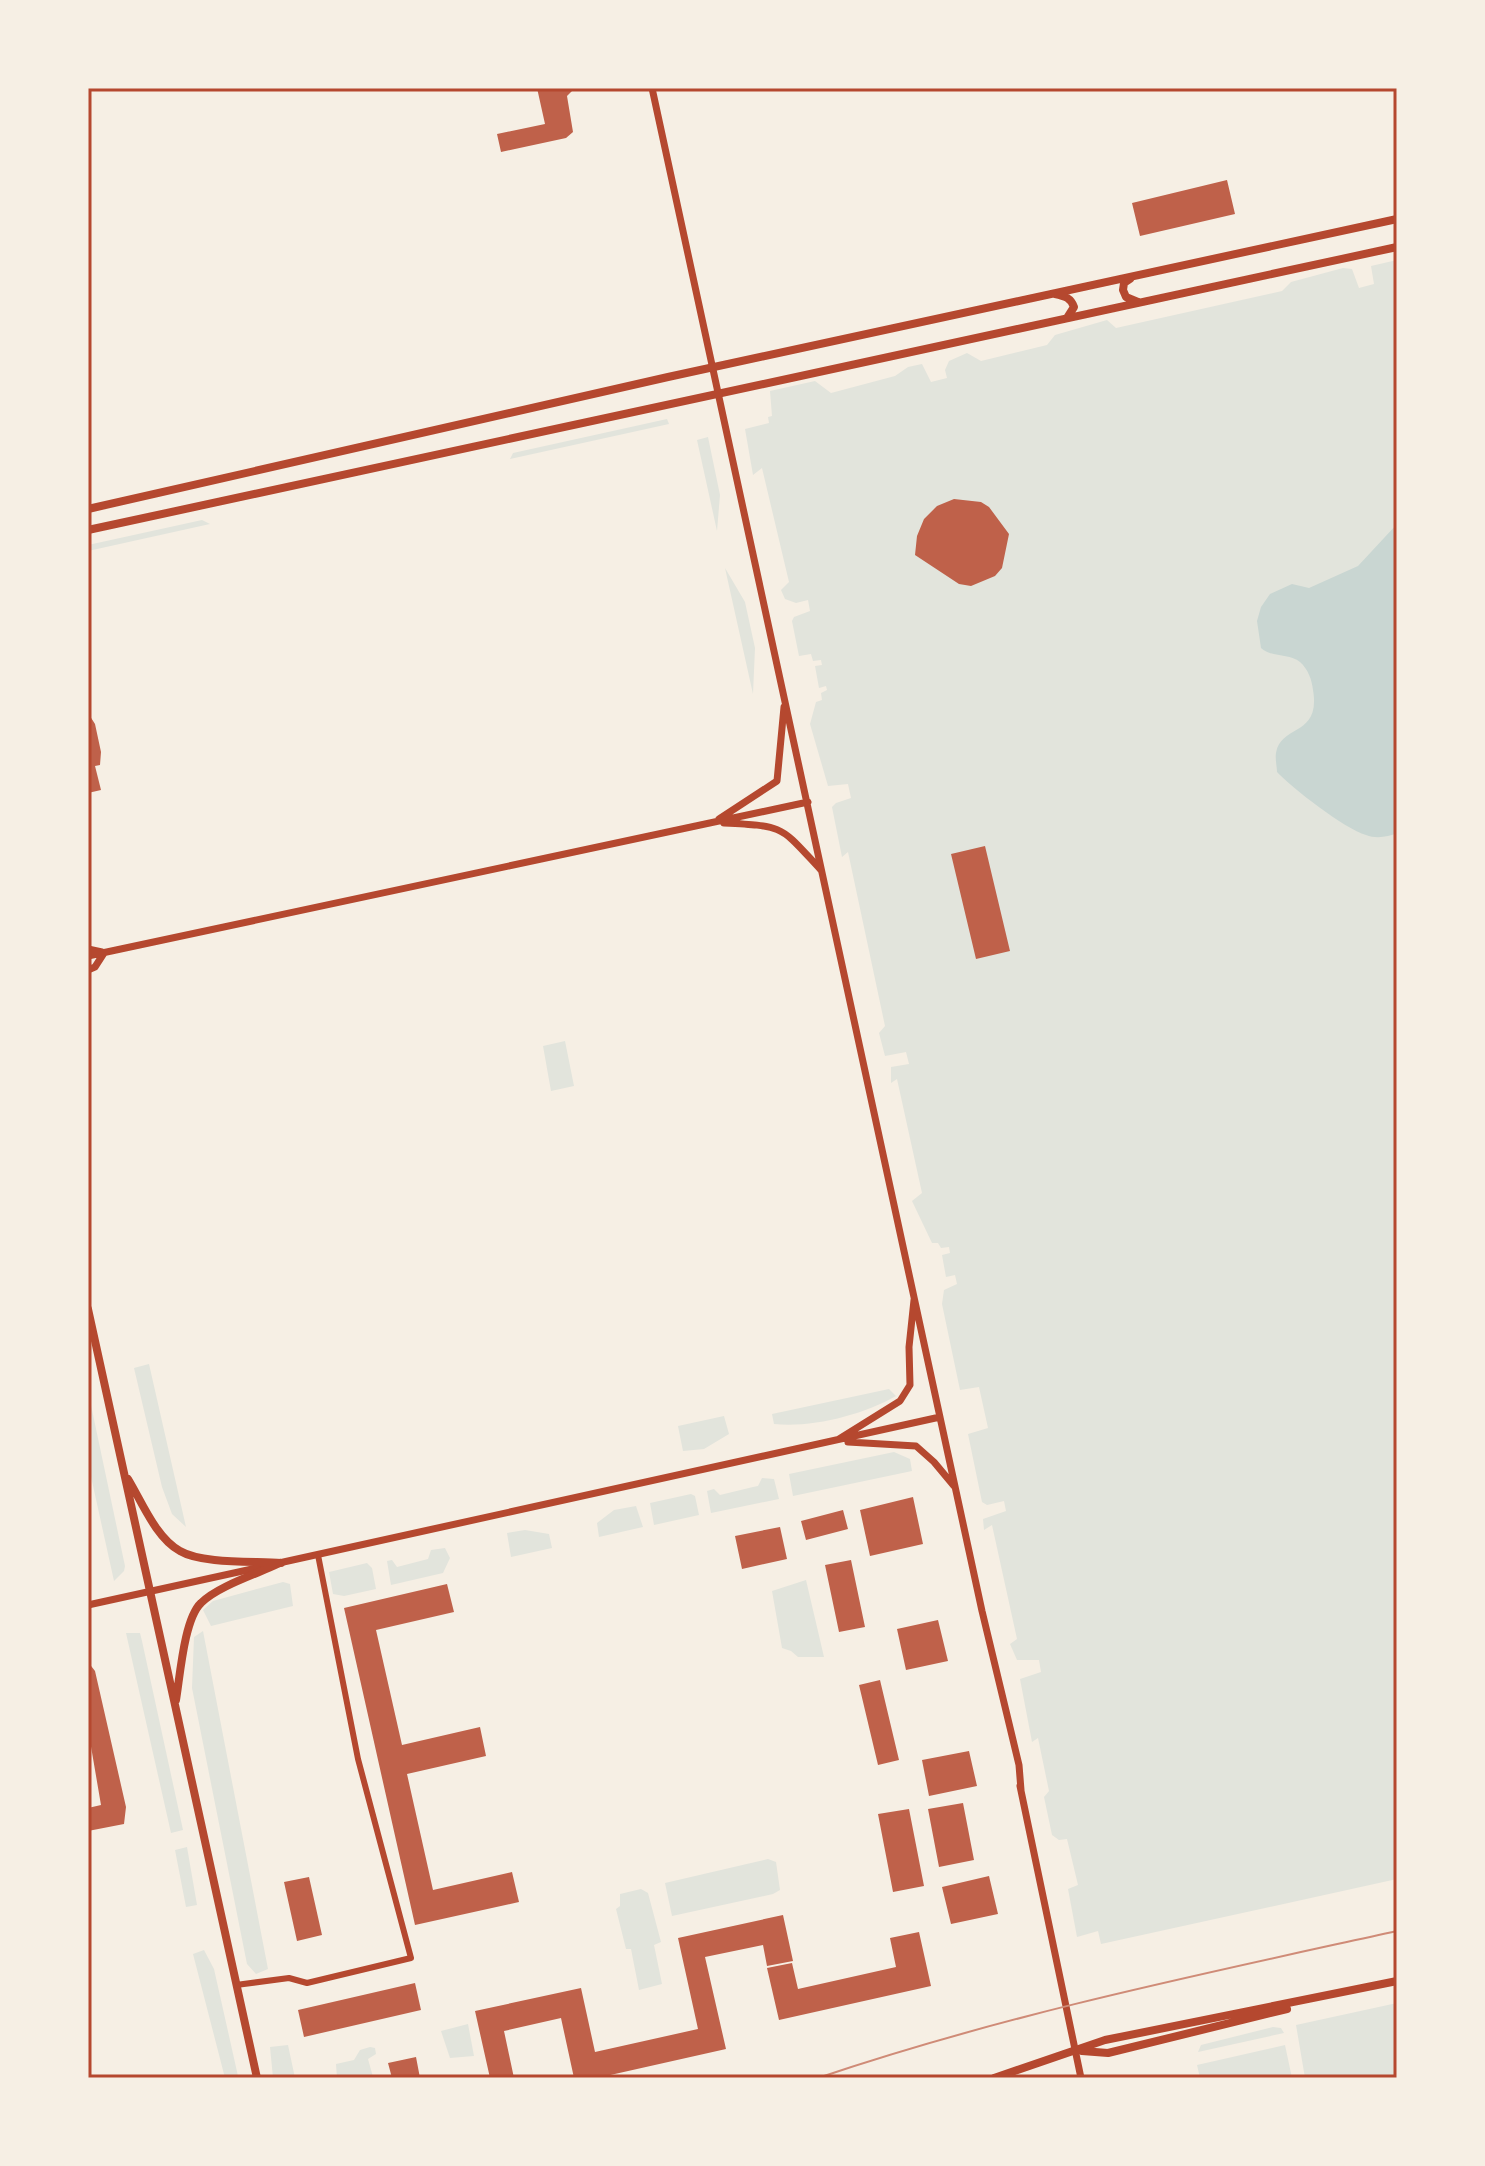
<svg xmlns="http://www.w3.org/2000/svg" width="1485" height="2166" font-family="Raleway,sans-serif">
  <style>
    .green { fill: #e2e4dc }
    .water { fill: #c9d6d2 }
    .building { fill: #bf614a }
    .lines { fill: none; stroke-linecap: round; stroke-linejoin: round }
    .minor { stroke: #b5482f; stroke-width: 6 }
    .tertiary { stroke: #b5482f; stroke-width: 7 }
    .secondary { stroke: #b5482f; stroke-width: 8 }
    .tram { stroke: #cf8b77; stroke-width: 2 }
    .neatline { fill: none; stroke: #b5482f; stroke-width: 3 }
  </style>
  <rect width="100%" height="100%" fill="#f6efe4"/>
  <path class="green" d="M1397,260V1879L1101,1944L1098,1931L1077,1937L1068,1889L1078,1885L1067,1839L1059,1840L1052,1835L1044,1797L1049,1791L1038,1738L1032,1742L1020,1679L1041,1672L1039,1660H1017L1010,1644L1017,1639L992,1525L984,1530L983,1519L1006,1511L1004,1501L987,1505L982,1502L968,1434L988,1428L979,1387L960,1390L942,1304L944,1290L957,1284L955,1275L946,1277L942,1255L950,1253L949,1247L941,1248L938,1243H932L912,1201L922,1193L897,1079L891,1083V1067L909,1064L906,1052L885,1056L879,1033L885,1026L848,852L842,857L832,807L836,803L851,798L848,784L828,786L810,724L816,702L822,700L821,693L827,690L826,686L819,688L815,666L822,665L821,660L813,661L811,654L799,656L792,621L794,617L810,611L808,600L796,603L785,599L781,590L789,582L762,468L753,475L745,429L769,423L768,417L772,416L770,391L815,381L831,393L895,376L908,367L922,364L931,382L947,378L945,370L949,361L967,353L981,361L1047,345L1055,335L1107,320L1116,328L1282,291L1291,282L1343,268L1352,269L1359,288L1374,284L1371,266Z
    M667,419L669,424L510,459L513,453Z
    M708,437L720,495L717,531L697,440Z
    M202,520L210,524L88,551V545Z
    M725,568L745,602L755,648L753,694Z
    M565,1041L574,1086L551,1091L543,1046Z
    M149,1364L186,1527L172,1514L162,1487L134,1368Z
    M889,1389L896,1396C863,1415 812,1428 774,1424L772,1414Z
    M88,1391L125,1566L124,1571L114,1581L88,1463Z
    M724,1416L729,1434L704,1449L683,1451L678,1426Z
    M894,1452L910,1459L912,1471L793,1496L789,1474Z
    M762,1478L774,1479L779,1499L711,1513L707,1491L714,1489L720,1495L753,1487L758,1486Z
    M691,1494L695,1496L699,1515L654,1525L650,1503Z
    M636,1506L643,1527L599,1537L597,1523L614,1510Z
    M525,1530L549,1534L552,1548L511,1557L507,1533Z
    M445,1548L450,1558L443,1573L391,1585L387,1561L392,1560L397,1567L428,1559L431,1550Z
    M367,1563L372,1568L376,1589L344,1596L333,1594L329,1572Z
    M806,1580L824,1657H798L791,1651L782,1648L772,1591Z
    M283,1582L290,1584L293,1606L211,1626L203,1610L213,1601Z
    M203,1631L268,1969L256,1974L247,1964L192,1688L194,1637Z
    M126,1633H140L142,1641L183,1830L171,1833Z
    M187,1847L197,1905L186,1907L175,1850Z
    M768,1859L776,1862L780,1890L773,1894L672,1916L665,1883Z
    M641,1889L648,1893L661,1942L654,1945L662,1984L639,1990L631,1949H626L616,1909L620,1906V1894Z
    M204,1950L214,1969L238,2076L225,2078L193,1954Z
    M1397,2003V2078H1305L1296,2025Z
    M468,2024L474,2056L450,2058L441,2031Z
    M1273,2027L1281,2028L1284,2033L1198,2052L1201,2045Z
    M288,2045L295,2078H273L270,2047Z
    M1285,2045L1292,2078H1200L1197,2065Z
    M370,2047L375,2048L376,2054L368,2059L373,2077L337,2078L336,2064L354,2060L360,2050Z"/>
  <path class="water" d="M1397,524V833C1388,837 1376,839 1366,835C1345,829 1292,788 1277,772C1277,767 1275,759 1276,753C1281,724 1321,737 1313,690C1312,680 1308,669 1300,662C1289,653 1272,658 1261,648L1257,621L1261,607L1270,594L1292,584L1309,588L1358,566Z"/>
  <path class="building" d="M537,88H575L567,96L573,132L566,138L501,152L497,134L545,124Z
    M1227,180L1235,214L1140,236L1132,203Z
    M954,499L981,502L989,507L1009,534L1002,568L995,576L971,586L959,584L915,555L917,536L924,519L937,506Z
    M88,713L95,724L101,752L100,765L95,766L101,790L88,793Z
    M985,846L1010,951L976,959L951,854Z
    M913,1497L923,1544L870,1556L860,1510Z
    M843,1510L848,1529L806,1540L801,1521Z
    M780,1527L787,1559L742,1569L735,1536Z
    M851,1560L865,1627L839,1632L825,1565Z
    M447,1584L454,1612L376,1630L402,1745L480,1727L486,1756L407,1774L433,1890L512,1872L519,1902L415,1925L344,1608Z
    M938,1620L948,1661L906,1670L897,1629Z
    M88,1662L95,1671L126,1807L124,1824L88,1831V1808L101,1805L88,1729Z
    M880,1680L899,1760L878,1765L859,1685Z
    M969,1751L977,1786L929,1796L922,1760Z
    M963,1803L974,1860L939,1867L928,1809Z
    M909,1809L924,1886L893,1892L878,1814Z
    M989,1876L998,1914L951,1924L942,1887Z
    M309,1877L322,1935L297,1941L284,1882Z
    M783,1915L793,1961L767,1966L763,1945L705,1957L726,2049L597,2078H574L561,2018L504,2031L514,2078H490L475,2011L581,1988L595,2052L698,2029L678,1938Z
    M919,1932L931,1986L779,2020L767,1968L792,1963L798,1989L896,1967L890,1938Z
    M415,1983L421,2010L304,2037L298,2010Z
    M416,2057L420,2078H392L388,2063Z"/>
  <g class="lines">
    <path class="minor" d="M236,1985L289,1978L307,1983L411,1958L358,1759L318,1555"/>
    <path class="tertiary" d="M652,88L982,1611L1019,1765L1021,1790
      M719,819L777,781L784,707
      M724,823C786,826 780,826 821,870
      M88,949L102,952
      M88,956L808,802
      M88,970L95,967L104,953
      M839,1439L900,1401L910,1385L909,1347L914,1300
      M848,1442L916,1446L934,1462L954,1486
      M279,1563L940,1417
      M88,1605L266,1566
      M1020,1786L1081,2078"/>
    <path class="secondary" d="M1130,279L1124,283L1123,290L1126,297L1138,302
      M1055,294C1065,296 1071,298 1074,307L1067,318
      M88,509L668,377L1397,219
      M88,530L1397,247
      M88,1309L257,2078
      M128,1479C142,1502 156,1538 180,1551C202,1564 254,1561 281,1563
      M176,1700C180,1677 184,1619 201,1603C218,1586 257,1574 280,1563
      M1082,2051L1108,2053L1287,2009
      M994,2078L1105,2040L1397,1981"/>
    <path class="tram" d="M818,2078C1007,2014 1202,1974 1397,1931"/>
  </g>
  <rect width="1485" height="2166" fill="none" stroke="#f6efe4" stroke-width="180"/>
  <rect x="90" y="90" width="1305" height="1986" class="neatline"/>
</svg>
